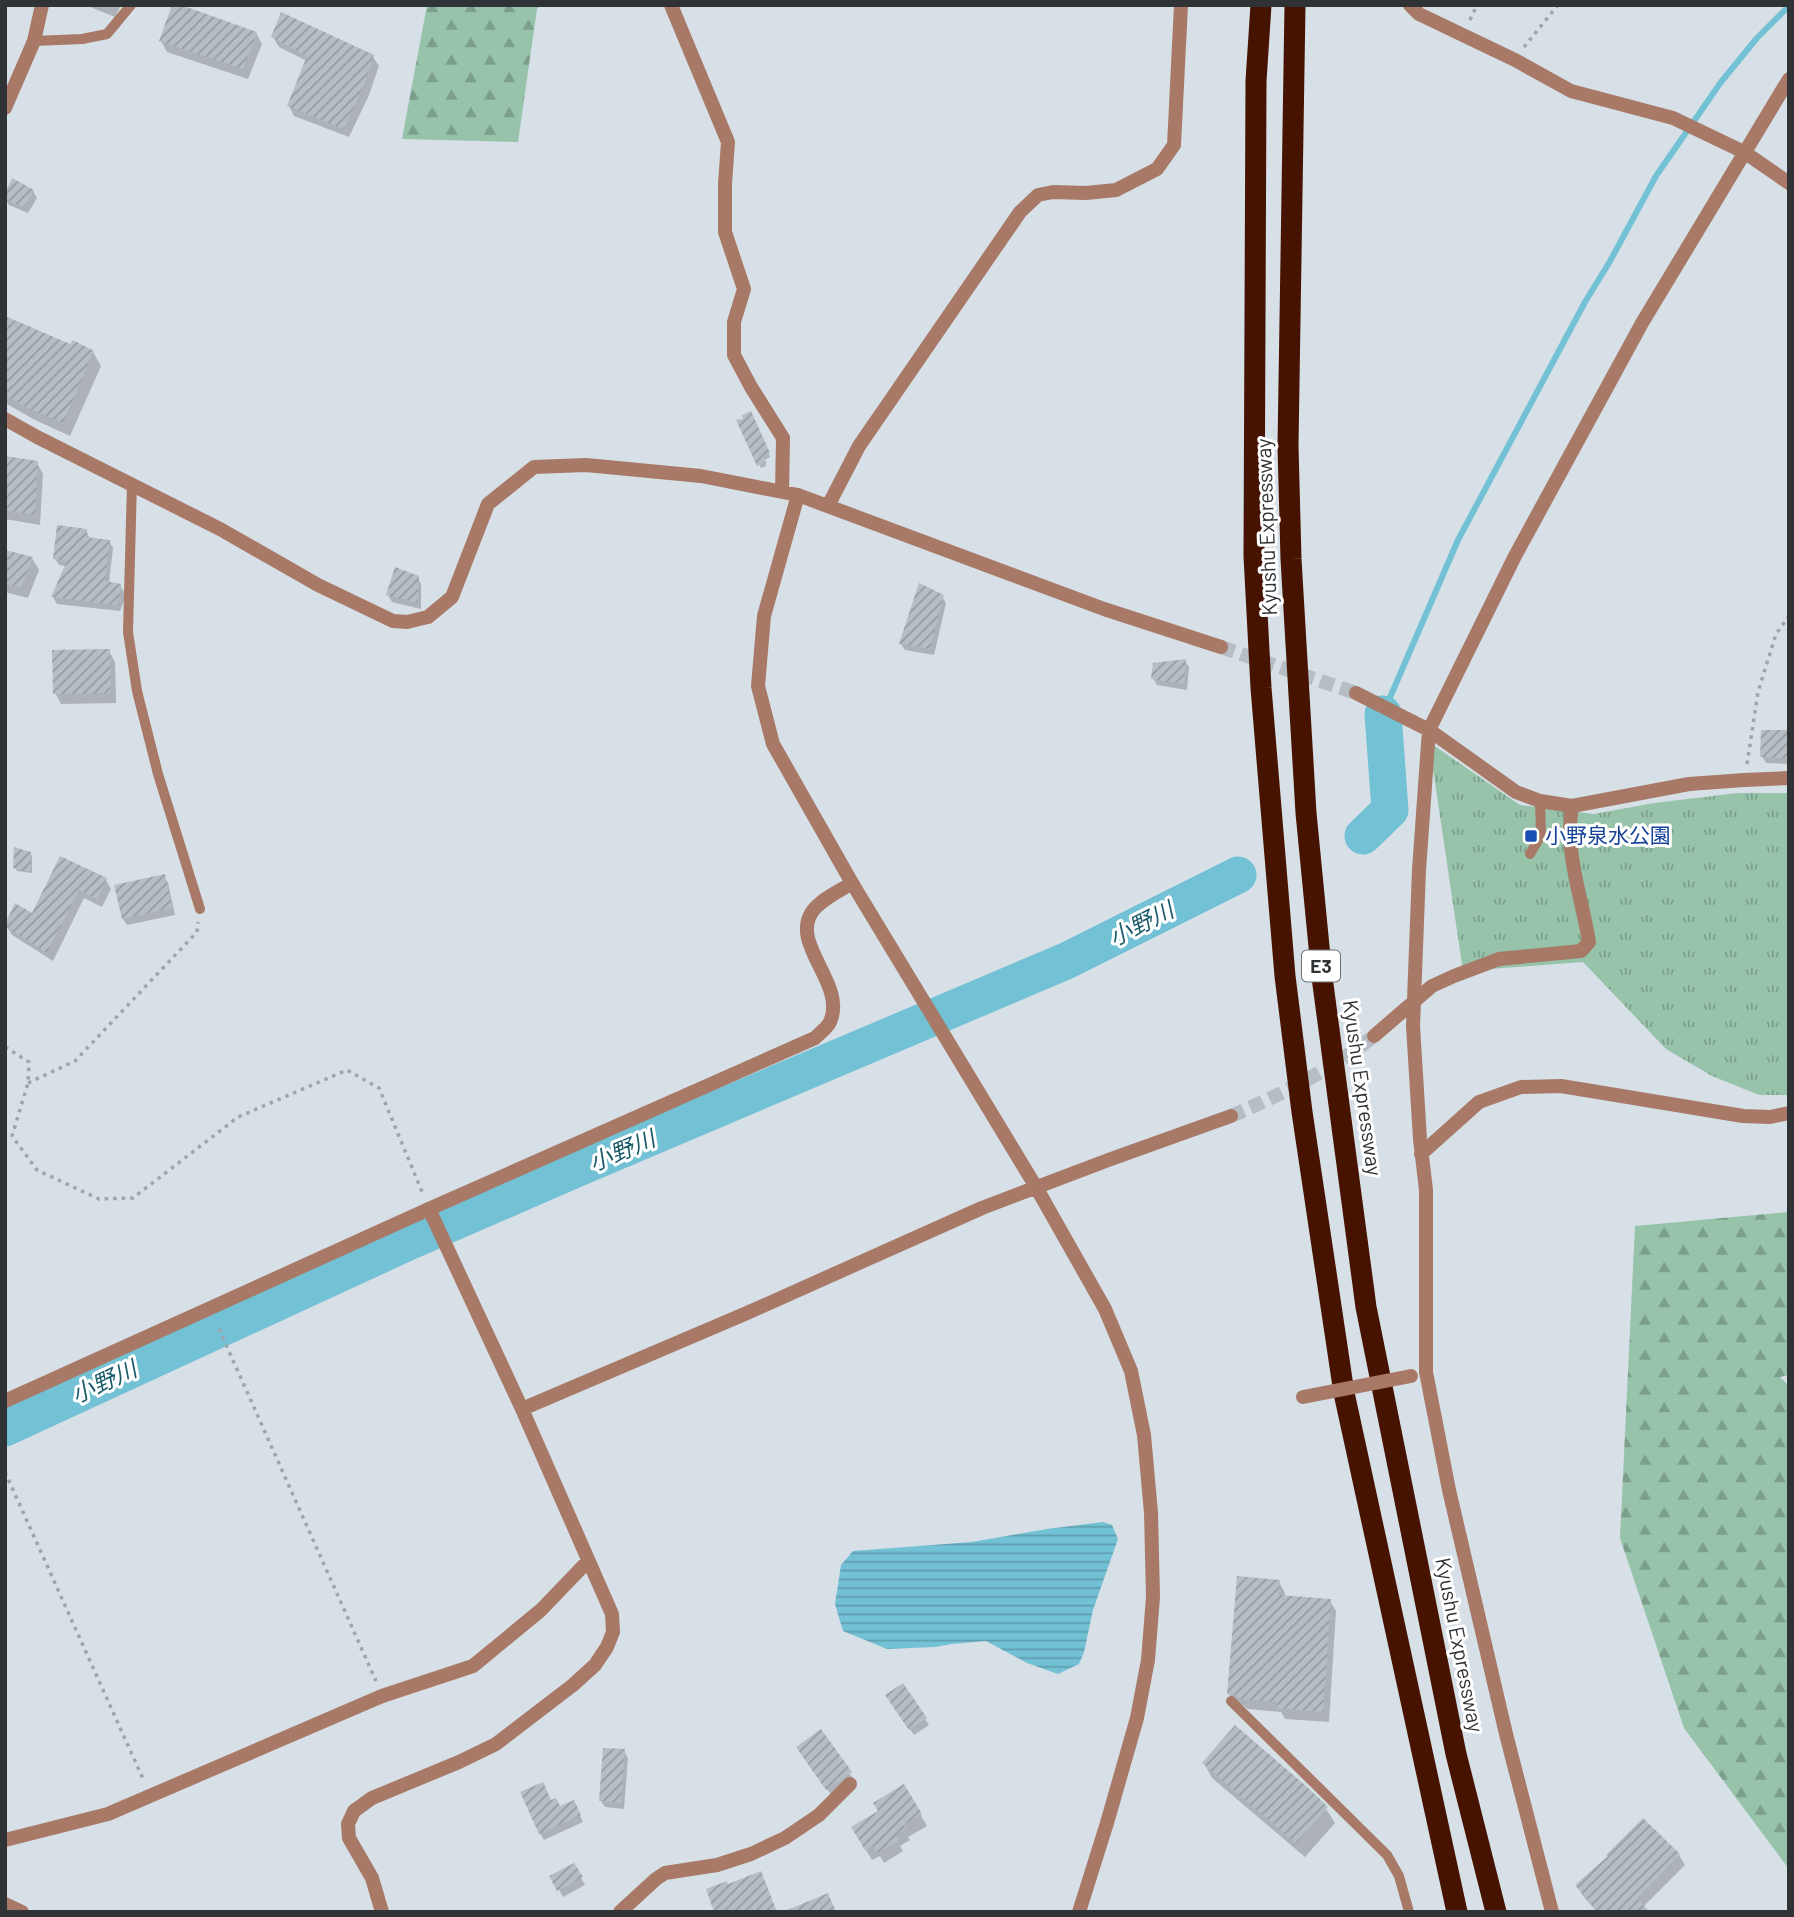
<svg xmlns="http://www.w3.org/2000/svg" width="1794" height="1917" font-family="Barlow,'Noto Sans JP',sans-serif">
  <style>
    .grass { fill: url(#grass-tufts) }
    .forest { fill: url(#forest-firs) }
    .water { fill: url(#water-rules) }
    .shadow { fill: #0003 }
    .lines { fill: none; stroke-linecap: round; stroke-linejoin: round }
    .stream { stroke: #72c1d4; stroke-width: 6 }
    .river { stroke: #72c1d4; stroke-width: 37 }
    .building { fill: url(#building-hatch) }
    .minor-tunnel { stroke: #b6bdc4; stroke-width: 14; stroke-dasharray: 14 7; stroke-linecap: butt }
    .path { stroke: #9ea5ab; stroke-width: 3.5; stroke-dasharray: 3.5 5; stroke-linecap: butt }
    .service { stroke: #a77966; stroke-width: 10 }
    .minor { stroke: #a77966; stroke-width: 14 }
    .tertiary { stroke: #a77966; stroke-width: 14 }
    .motorway { stroke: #461300; stroke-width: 21 }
    .minor-bridge { stroke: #a77966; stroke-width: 14 }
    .transit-dot { fill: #1a4fb4; stroke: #fff; stroke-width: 2.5 }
    .labels { text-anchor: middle; stroke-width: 6; stroke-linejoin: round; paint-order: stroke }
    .shield { fill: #fff; stroke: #6e7072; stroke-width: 2 }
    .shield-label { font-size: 19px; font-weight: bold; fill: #303336 }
    .street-label { font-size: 21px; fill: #303336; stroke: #fff }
    .transit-label { font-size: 21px; fill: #164399; stroke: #fff; text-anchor: start }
    .water-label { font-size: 23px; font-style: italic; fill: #1a5c6a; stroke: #fff }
  </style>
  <defs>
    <pattern id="grass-tufts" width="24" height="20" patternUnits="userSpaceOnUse" patternTransform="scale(1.75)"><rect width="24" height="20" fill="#97c3ab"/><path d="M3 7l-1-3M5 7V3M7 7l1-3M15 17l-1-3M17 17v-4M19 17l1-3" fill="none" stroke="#7c9f8c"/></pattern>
    <pattern id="forest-firs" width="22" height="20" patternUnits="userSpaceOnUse" patternTransform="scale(1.75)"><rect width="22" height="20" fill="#97c3ab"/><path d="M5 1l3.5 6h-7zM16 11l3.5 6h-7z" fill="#7c9f8c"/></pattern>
    <pattern id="water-rules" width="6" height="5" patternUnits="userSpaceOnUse" patternTransform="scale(1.75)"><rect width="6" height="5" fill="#72c1d4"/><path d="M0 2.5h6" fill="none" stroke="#5e9dad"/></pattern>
    <pattern id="building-hatch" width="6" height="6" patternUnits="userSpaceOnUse" patternTransform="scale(1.75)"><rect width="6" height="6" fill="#b6bec5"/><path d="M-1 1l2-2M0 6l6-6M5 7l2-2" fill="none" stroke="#949ba1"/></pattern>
  </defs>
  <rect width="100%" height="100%" fill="#d7dfe7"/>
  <path class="grass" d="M1429,742L1520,805L1594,814L1654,803L1738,793H1789V1095H1759L1712,1076L1666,1049L1583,962L1463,971Z"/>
  <path class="forest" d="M427,5H542L537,9L518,142L402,139Z
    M1789,1212V1375L1780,1377L1789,1386V1869L1684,1728L1620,1538L1635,1226Z"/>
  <path class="water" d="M1103,1522L1112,1525L1118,1539L1093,1610L1084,1652L1079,1664L1058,1674L1027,1663L986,1641L952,1644L935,1647L887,1649L843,1631L835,1604L841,1565L853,1551L972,1542L1047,1529Z"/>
  <path class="shadow" d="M85,5H121L115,17Z
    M256,33L262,44L248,79L167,52L161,41Z
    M273,37L373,57L379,66L369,95L349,137L294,116L289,106L307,61L279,47Z
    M33,191L37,198L28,213L9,205L5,199Z
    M5,318L71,346L93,352L101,366L70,436L35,420L5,403Z
    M750,414L770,457L765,460L766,466L761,468L739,421L746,420Z
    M5,457L37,463L43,474L40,525L5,519Z
    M86,530L90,539L109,541L113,548L109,583L120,585L124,592V601L120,611L57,604L53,597L67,566L59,565L55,559Z
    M5,551L32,558L39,570L28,598L5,592Z
    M417,577L421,584V609L392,602L388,595Z
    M942,597L946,603L934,655L905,650L901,644Z
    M109,651L115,662L116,703L61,704L55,693Z
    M1185,661L1189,667L1187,690L1157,685L1153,678Z
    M1789,732V764L1766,763L1762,756Z
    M30,853L32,856V873L17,871L15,868Z
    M61,858L106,880L111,889L102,907L84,898L53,961L12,935L6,925L33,916Z
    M164,876L168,883L175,915L127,925L123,919Z
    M1279,1582L1285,1593V1598L1330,1601L1336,1611L1329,1722L1285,1719L1281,1712L1248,1709L1241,1704H1235L1229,1694Z
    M891,1702L925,1719L929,1725L914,1735Z
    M821,1732L854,1780L832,1796L802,1754Z
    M624,1751L628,1758L624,1809L605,1807L601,1801Z
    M1204,1763L1326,1809L1335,1823L1305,1857L1212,1778Z
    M904,1786L927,1826L908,1837L910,1840L900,1846L903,1851L884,1863L880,1856L872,1860L853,1828L880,1812Z
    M551,1802L560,1808L577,1809L583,1822L544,1840L540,1833Z
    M1679,1855L1685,1865L1643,1907L1647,1912H1597L1583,1896L1577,1886Z
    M574,1865L585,1885L563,1897L552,1877Z"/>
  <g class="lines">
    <path class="stream" d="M1385,709L1458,540L1585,302L1609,263L1656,176L1721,82L1757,38L1789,6"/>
    <path class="river" d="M1363,836L1390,810L1383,714
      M5,1428L406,1243L578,1168L1066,961L1238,875"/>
  </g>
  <path class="building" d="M172,5H181L257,32L243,69L159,41Z
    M281,12L374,55L364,85L344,129L287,106L307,56L271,37Z
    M12,178L34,190L24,207L5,199V193Z
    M5,316L70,344L73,340L94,351L63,423L28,408L5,395Z
    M751,411L770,453L764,457L766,463L757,466L736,420L743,419L742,415Z
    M5,456L38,461L35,515L5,510Z
    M57,525L87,529L86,537L110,540L105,581L121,584V593L116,605L51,597L67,561L53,559Z
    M5,550L33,557L21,588L5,583Z
    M395,567L419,576L418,603L386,595Z
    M919,583L944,595L930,649L899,644Z
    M110,649L111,693L53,694L52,650Z
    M1186,659L1184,684L1151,679L1153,663Z
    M1761,730H1789V758L1760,757Z
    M14,847L31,852V872L13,868Z
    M60,856L107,878L97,899L79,890L47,953L5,926V924L15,903L32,913Z
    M165,874L172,908L122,919L114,885Z
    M1237,1576L1280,1580L1279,1595L1331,1599L1323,1712L1277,1708V1702L1240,1699L1234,1694H1227Z
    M903,1683L927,1718L909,1730L885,1695Z
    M1235,1725L1306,1786L1328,1807L1296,1844L1202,1763Z
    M821,1729L852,1772L826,1790L796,1747Z
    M603,1748L625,1749L621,1803L599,1801Z
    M543,1782L551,1800L556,1798L560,1806L574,1800L581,1815L539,1834L520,1792Z
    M904,1784L922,1814L903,1825L906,1829L896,1835L899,1840L877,1853L872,1846L865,1850L851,1827L878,1811L873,1803Z
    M1643,1818L1680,1854L1637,1898L1650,1912H1598L1575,1885L1608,1856L1606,1855Z
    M574,1863L583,1877L557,1891L549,1876Z
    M761,1871L777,1912H714L706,1889L727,1881L728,1884Z
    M828,1893L836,1912H785V1911Z"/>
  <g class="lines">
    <path class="minor-tunnel" d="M1221,647L1356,693
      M1231,1116C1280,1095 1333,1069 1374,1036"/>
    <path class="path" d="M1470,20L1477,5
      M1524,47L1558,5
      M1747,764L1758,692L1776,634L1789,616
      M5,1047L29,1062L28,1083L12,1136L37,1170L99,1199L133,1198L238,1117L347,1070L379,1088L423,1194
      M28,1083L75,1061L197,932L198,922
      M219,1329L376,1681
      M5,1472L144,1781"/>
    <path class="service" d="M34,41L82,39L107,34L131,5
      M132,483L128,632L137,691L158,774L200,909
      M1530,854L1541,835L1540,801
      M1231,1701L1387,1855L1399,1876L1409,1912"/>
    <path class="minor" d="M671,5L728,142L725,184V232L744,289L734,322V355L751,387L783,438L782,492
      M1410,5L1419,14L1515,60L1571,91L1673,118L1744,152L1789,183
      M5,108L34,41L42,5
      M5,419L37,437L220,529L318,585L393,621L407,622L428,617L452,597L488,504L534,467L586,465L701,476L798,495L1104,609L1221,647
      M828,506L859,446L1020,212L1038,195L1053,192L1086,193L1116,190L1157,169L1174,145L1181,5
      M1356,693L1429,730L1419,870L1413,1026L1420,1139L1426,1190V1372L1449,1490L1506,1734L1552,1912
      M852,883L1036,1187L1105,1309L1131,1371L1144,1435L1151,1513L1153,1597L1148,1660L1137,1718L1107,1823L1079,1912
      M1374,1036L1432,986L1454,976L1499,959L1581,951L1589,942C1582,897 1564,852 1572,806
      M1421,1154L1479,1102L1521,1087L1561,1086L1743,1116L1770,1117L1789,1113
      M522,1409L747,1313L982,1208L1111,1159L1231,1116
      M5,1840L108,1814L382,1696L473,1666L541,1610L588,1561
      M5,1904L22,1912
      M382,1912L372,1878L349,1838L348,1824L354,1811L372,1798L459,1762L496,1744L573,1685L595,1665L607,1647L613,1632L612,1614L522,1409L429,1209
      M620,1912L656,1879L665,1873L717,1865L751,1854L785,1838L819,1815L850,1784"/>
    <path class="tertiary" d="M1789,79L1642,323L1515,556L1429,730L1516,792L1540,801L1572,806L1689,784L1744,780L1789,778
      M5,1401L429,1209L815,1038C820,1033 827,1028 830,1022C847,984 790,945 812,912C821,899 840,891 852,883L773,744L758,686L764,616L798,495"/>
    <path class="motorway" d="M1261,5L1256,81L1254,556L1261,688L1285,976L1302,1112L1344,1393L1457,1912
      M1295,5L1288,446L1291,559L1306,813L1322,977L1366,1307L1456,1754L1496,1912"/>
    <path class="minor-bridge" d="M1303,1397L1411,1376"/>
  </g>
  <rect class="transit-dot" x="1524" y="829" width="14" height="14" rx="3.5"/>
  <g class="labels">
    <rect class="shield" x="1302" y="950.5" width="38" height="31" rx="5"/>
    <g class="shield-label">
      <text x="1321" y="973">E3</text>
    </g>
    <g class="street-label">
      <text transform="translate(1267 527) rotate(-92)" y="7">Kyushu Expressway</text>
      <text transform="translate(1362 1088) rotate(82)" y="7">Kyushu Expressway</text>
      <text transform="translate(1459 1645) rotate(79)" y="7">Kyushu Expressway</text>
    </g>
    <g class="transit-label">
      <text x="1545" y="843">小野泉水公園</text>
    </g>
    <g class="water-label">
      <text transform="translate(1141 924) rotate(-27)" y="8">小野川</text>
      <text transform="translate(622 1151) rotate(-23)" y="8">小野川</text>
      <text transform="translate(104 1382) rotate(-25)" y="8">小野川</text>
    </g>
  </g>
  <rect width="1794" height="1917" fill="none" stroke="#303336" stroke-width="14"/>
</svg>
